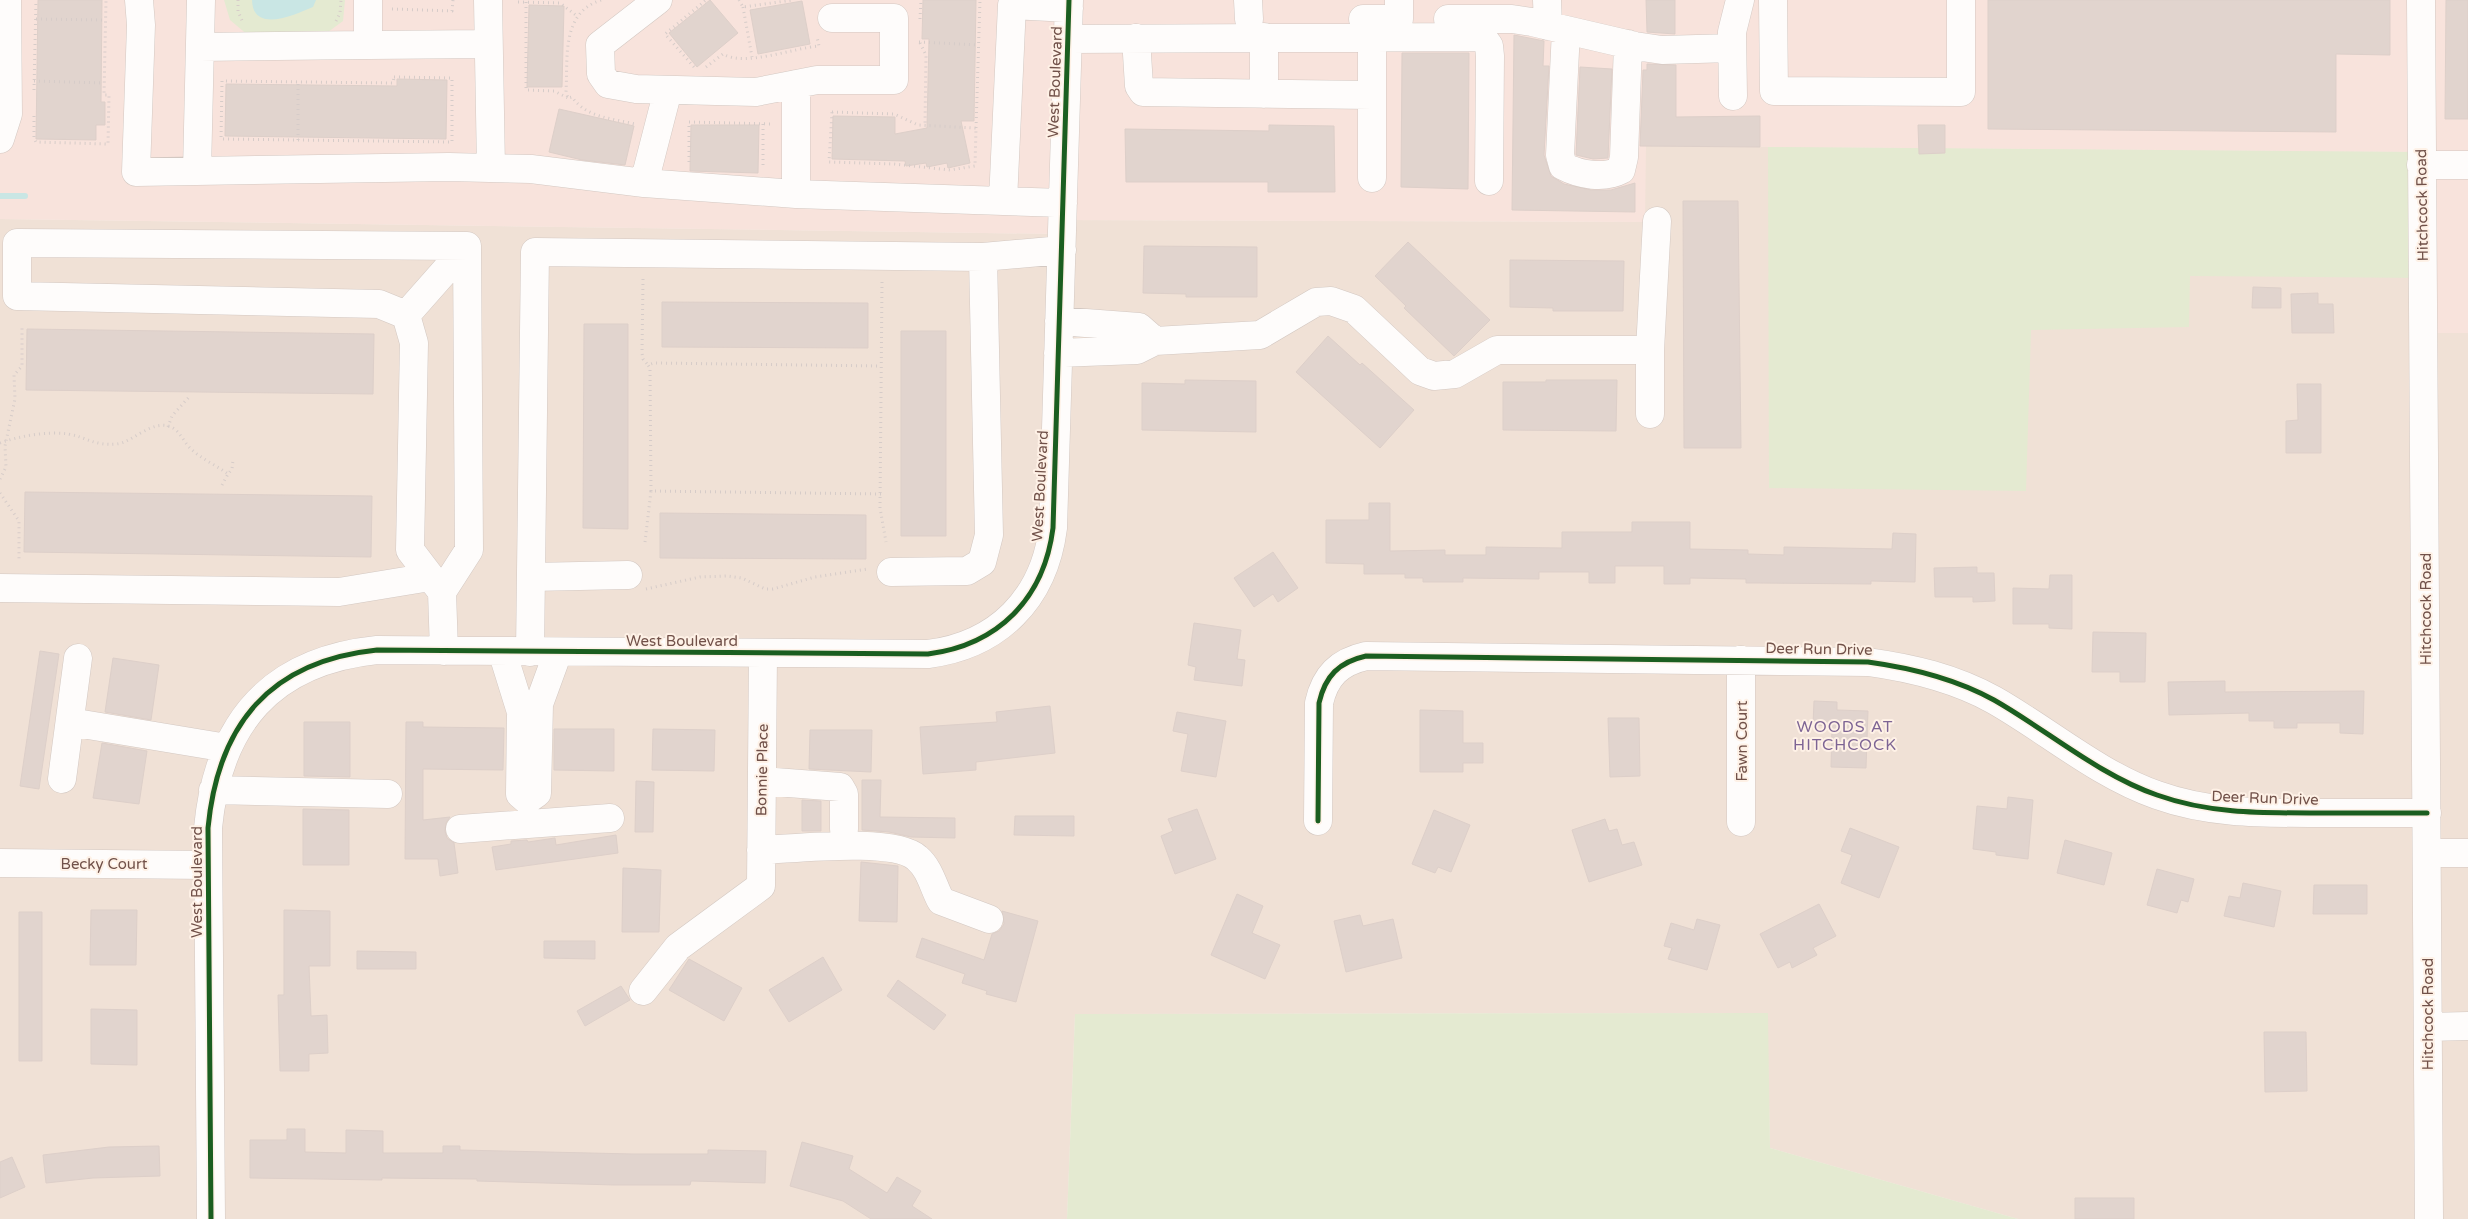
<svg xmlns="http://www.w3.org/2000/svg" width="2468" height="1219" font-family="'Varela Round',sans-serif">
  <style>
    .residential { fill: #f0e1d6 }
    .commercial { fill: #f8e3dc }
    .green { fill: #e4ead1 }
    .water { fill: #c9e6e4 }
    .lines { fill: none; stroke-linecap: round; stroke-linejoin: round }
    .stream { stroke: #c9e6e4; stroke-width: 6 }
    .building { fill: #e1d4ce; stroke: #ddcfc9 }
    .minor-casing { stroke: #d3c8c2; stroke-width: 29 }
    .path { stroke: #d6ccc9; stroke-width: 3; stroke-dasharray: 1 4; stroke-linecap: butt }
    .minor { stroke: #fefcfb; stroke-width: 28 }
    .cycleway-casing { stroke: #fef1e6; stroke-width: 8 }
    .cycleway { stroke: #1b5e20; stroke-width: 5 }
    .labels { text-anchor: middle; stroke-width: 4; stroke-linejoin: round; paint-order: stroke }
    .street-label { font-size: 15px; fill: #715149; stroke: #fef1e6 }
    .neighbourhood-label { font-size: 16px; letter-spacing: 1px; fill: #7d6494; stroke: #fef1e6 }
  </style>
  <rect width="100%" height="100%" fill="#f5ede6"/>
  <path class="residential" d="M1645,146L2421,152L2424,333H2468V1219H2018L1770,1148L1767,1013L1075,1014L1067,1219H0V219L1062,234L1063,220L1645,222Z"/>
  <path class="commercial" d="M0,0H2468V333H2423L2421,152L1646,146L1645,222L1063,220L1062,234L0,219Z"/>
  <path class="green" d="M224,0H345L343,21L324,35L249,36L230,20Z
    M1768,147L2421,152L2422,278L2190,276L2189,327L2031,330L2026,491L1769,488Z
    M1768,1013L1770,1148L2018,1219H1067L1075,1014Z"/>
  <path class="water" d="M252,0H316L313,7C294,15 253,34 252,0Z"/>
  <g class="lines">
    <path class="stream" d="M0,196H25"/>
  </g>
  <path class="building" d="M38,0H102L101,102H105V125H96V140L36,139Z
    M710,0L738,33L697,67L669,33Z
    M923,0H976L974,121H961L970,163L948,168L947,163L927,167L926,163L906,166L905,161L832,159L833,116L895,117V134L927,128L929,39H922Z
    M1646,0H1675V34L1647,32Z
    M1988,0H2390V55L2336,54V132L1988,129Z
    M2446,0H2468V119H2445Z
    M802,1L810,44L758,54L750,10Z
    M529,5L564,6L562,87H527Z
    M1514,35L1544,41L1543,66H1549L1544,155L1551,176L1564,184L1591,190H1611L1635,183V212L1512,210Z
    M1402,53H1469L1468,189L1401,187Z
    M1647,64L1676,65V117L1760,116V147L1640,146L1643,70H1647Z
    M1580,67L1612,69L1608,158L1593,159L1576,155Z
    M397,79L447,80L446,139L225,136L226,84L397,86Z
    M559,109L634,126L625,165L582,160L549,152Z
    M691,125H759L758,173L690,171Z
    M1269,125L1334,126L1335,192H1268V182H1126L1125,129L1269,131Z
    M1918,125H1945V153L1919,154Z
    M1683,201H1738L1741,448H1684Z
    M1408,242L1490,320L1454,356L1404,308L1406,306L1375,276Z
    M1144,246L1257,247V297H1186V294L1143,293Z
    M1510,260L1624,261L1623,311H1553V308L1510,307Z
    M2253,287L2281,288V308H2252Z
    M2318,293V304H2333L2334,333H2292L2291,294Z
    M662,302L868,303V348L662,347Z
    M584,324H628V529L583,528Z
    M27,329L374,334L373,394L26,390Z
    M901,331H946V536H901Z
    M1328,336L1360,365L1362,363L1414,410L1380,448L1296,372Z
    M1185,380L1256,381V432L1142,430V383L1185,384Z
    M1546,380H1617L1616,431L1503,430V382H1546Z
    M2297,384H2321V453H2286V421L2298,420Z
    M25,492L372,496L371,557L24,552Z
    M1369,503H1390V551L1445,550V555H1486V547L1562,548V532H1632V522H1690V549L1748,550V554L1784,555V547L1892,549L1893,533L1916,534L1915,582L1871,581V584L1759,583H1746V579L1690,578V584H1664V566H1615V583H1589V572H1539V579L1463,578V582H1423V578H1405V574H1364V564L1326,563V520H1369Z
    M660,513L866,515V559L660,558Z
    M1273,552L1298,588L1278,602L1273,594L1254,607L1234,578Z
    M1977,567V573H1994L1995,601L1973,602V597H1935L1934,568Z
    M2050,575H2072V629L2049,628V624H2013V588L2049,589Z
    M1194,623L1241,630L1237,659L1245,660L1242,686L1194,680L1196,667L1188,665Z
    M2093,632L2146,633L2145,682H2120V672H2092Z
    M40,651L59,654L39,789L20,786Z
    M113,658L159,665L151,720L105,712Z
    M2225,681V692L2364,691L2363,734L2340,733V723H2297V728H2274V721H2249V713L2169,715L2168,682Z
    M1814,701L1837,702V710L1868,711L1866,768L1831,767L1832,726L1813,725Z
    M1050,706L1055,753L976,762V770L923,774L920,727L997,722L996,712Z
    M1420,710L1463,711V743H1483V763H1463V772H1420Z
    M1177,712L1226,721L1216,777L1181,771L1188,734L1173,731Z
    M1608,718H1639L1640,776L1610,777Z
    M304,722H350V777L304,776Z
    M406,722H423V727L504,728L503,770L423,769V820L450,817L446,823L445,831L447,838L454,843L458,873L440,876L438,859H405Z
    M554,729H614V771L554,770Z
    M653,729L715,730L714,771L652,770Z
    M810,730H872L871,772L809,769Z
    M102,743L147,751L139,804L93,798Z
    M862,780H881L880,817L955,818V838L911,837L889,832L862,830Z
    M636,781L654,782L653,832H635Z
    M2008,797L2033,800L2028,859L1996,855V852L1973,849L1977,806L2007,809Z
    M802,800L821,801V831H802Z
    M303,809L349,810V865H303Z
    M1197,809L1216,859L1175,874L1161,836L1173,831L1168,819Z
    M1434,810L1470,825L1451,872L1438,867L1435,873L1412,864Z
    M1015,816H1074V836L1014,835Z
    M1605,819L1609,831L1617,829L1622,845L1634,842L1642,865L1589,882L1572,830Z
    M1850,828L1899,847L1879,898L1841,883L1852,855L1841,851Z
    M616,835L618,853L496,870L492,847L511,844V841L527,840L528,842L555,838L556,845Z
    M2065,840L2112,853L2104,885L2057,873Z
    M861,862L898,866L897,922L859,921Z
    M623,868L661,870L659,932H622Z
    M2157,869L2194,879L2188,902L2181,900L2177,913L2147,905Z
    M2243,883L2281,891L2274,927L2224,916L2229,896L2240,898Z
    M2314,885H2367V914H2313Z
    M1237,894L1263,906L1252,933L1280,945L1265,979L1211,955Z
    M1819,904L1836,936L1813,948L1817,955L1792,968L1790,962L1778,968L1760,934Z
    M91,910H137L136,965H90Z
    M284,910L330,911V966H309L311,1016L327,1015L328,1053L309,1054V1071H280L278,995H284Z
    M1002,911L1038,921L1016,1002L986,994L987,991L962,983L965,974L916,957L922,938L984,960L992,934L999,931L1004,924Z
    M19,912H42V1061H19Z
    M1360,915L1363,926L1393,919L1402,958L1346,972L1334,921Z
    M1697,919L1720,925L1707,970L1668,959L1672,948L1664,946L1671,923L1694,930Z
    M544,941H595V959L544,958Z
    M357,951L416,952V969H357Z
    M823,957L842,990L789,1022L769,990Z
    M689,959L742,988L724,1021L669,990Z
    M898,980L946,1015L934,1030L887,996Z
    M621,986L630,1000L585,1026L577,1011Z
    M91,1009L137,1010V1065L91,1064Z
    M2264,1032H2306L2307,1091L2265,1092Z
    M287,1129H305V1152L346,1153V1130L383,1131V1153H443V1146H460V1150L633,1154H708V1150L766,1151L765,1183L691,1181L690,1185H614L477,1181V1179L382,1178V1180L250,1178V1140H287Z
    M802,1142L853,1156L849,1169L887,1193L897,1177L921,1191L912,1206L932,1219H871L843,1201L790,1186Z
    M159,1146L160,1176L93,1178L46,1183L43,1155L109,1147Z
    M12,1157L25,1187L0,1198V1162Z
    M2075,1198H2134V1219H2075Z"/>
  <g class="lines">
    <g class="minor-casing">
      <path id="minor" d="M139,0L141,25L136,172L449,167L531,169L644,183
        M488,0L491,168
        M658,0L600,45L601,74L608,84L636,89L756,92L817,80H894V18H832
        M1248,0L1249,19
        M1547,0L1548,26
        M1773,0L1774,91L1961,92V0
        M2421,0L2429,1219
        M1363,19H1399V0
        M1448,19H1512L1532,22L1635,46L1662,50L1732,48
        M1566,30L1560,155L1563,166C1580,175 1604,179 1621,170L1624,157L1628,44
        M1264,37V94
        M1372,37V178
        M1136,38L1139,86L1143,92L1372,95
        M1069,39L1476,37L1484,39L1489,46L1490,56L1489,181
        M368,45L488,44
        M200,47L368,45V0
        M796,84V194L1063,203
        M668,90L644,183L796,194
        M1733,96L1732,32L1740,0
        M0,139L8,114L7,0
        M2421,165H2468
        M197,171L201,0
        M1003,201L1012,5L1069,8
        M406,315L467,246
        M1059,321L1139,327L1155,341
        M1058,353L1137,350L1155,341L1260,335L1316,302L1331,301L1354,309L1420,371L1434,376L1455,374L1497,350H1650L1657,221
        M1650,414V350
        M891,572L967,571L982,562L989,535L983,257
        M531,577L628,575
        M0,588L339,592L430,577
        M442,592L410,550L414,343L406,315L379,304L17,296V243L467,246L469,550L442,592L444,651
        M502,651L521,712L520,794L527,800L537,793L539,704L558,652
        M530,652L535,252L983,257L1062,250
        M1741,660V822
        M70,722L227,748
        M62,779L78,658
        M762,781L840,787L844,794V829
        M213,790L388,794
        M1318,821L1319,703C1325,676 1339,662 1366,656L1868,662C1912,668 1954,678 1994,700C2047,730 2099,775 2157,795C2207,813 2257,813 2310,813C2349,813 2388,813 2427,813
        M460,829L610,818
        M761,850C794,849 894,837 917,858C930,869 933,886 941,901L989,919
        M2427,853H2468
        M0,863L208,865
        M643,991L678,947L761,886L763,654
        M2428,1027L2468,1026
        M211,1219L208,828C218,724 270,661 377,650L928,654C998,645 1044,599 1053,528L1069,0"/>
    </g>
    <path class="path" d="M238,0V11L243,23
      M601,0C561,13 568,57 566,92L568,98L572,97C587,118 611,118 635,124
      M739,0L743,7L793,0
      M518,2L560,3L577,16
      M526,2V90L554,91L568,98
      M743,7L752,57
      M392,9L452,11L453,0
      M36,19L105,20
      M920,19L921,0
      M336,21L340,13L341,0
      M919,42L978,45
      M920,43L926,55L925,125
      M694,67L665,34L706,0
      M706,67L723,54C745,67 793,48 819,46L817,37
      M394,77L452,78V142L221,139L222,81L393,83Z
      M34,81L104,83
      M34,90L36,0
      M832,112L894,114L918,125L976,128L975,166L950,170L894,164L829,162Z
      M34,116V137L36,142L108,144L109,95H104L106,0
      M763,124V169
      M976,128L980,0
      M298,140V81
      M689,162V122L773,124
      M643,279L642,353L643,359L648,365
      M882,282L880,508L886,542
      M168,427L172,416L189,397
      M0,443C19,436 48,431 68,434C86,437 94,446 116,444C133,443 153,417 173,428C180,432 184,442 190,448C201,459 216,465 228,474L232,469L233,460
      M0,479L6,467L5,446L15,399L14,375L22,366V326
      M222,485L228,474
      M0,493L19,521V562
      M881,494L651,491L650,368L648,365L654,363L881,366
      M645,542L651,491
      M646,589L700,577L727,576L742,578L765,589H773L815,577L868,569"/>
    <use href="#minor" class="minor"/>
    <g class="cycleway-casing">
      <path id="cycleway" d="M1318,821L1319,703C1325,676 1339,662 1366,656L1868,662C1912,668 1954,678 1994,700C2047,730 2099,775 2157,795C2207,813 2257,813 2310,813C2349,813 2388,813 2427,813
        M211,1219L208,828C218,724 270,661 377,650L928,654C998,645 1044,599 1053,528L1069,0"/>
    </g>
    <use href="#cycleway" class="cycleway"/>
  </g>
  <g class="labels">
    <g class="street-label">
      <text transform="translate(1055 82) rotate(-88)" y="5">West Boulevard</text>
      <text transform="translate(2422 205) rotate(-91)" y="5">Hitchcock Road</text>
      <text transform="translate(1040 486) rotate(-87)" y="5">West Boulevard</text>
      <text transform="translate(2426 609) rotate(-90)" y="5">Hitchcock Road</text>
      <text x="682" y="646">West Boulevard</text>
      <text transform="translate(1819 649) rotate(1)" y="5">Deer Run Drive</text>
      <text transform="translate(1742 741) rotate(-90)" y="5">Fawn Court</text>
      <text transform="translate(762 770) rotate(-89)" y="5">Bonnie Place</text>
      <text transform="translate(2265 798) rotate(2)" y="5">Deer Run Drive</text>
      <text x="104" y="869">Becky Court</text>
      <text transform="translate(197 882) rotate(-90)" y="5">West Boulevard</text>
      <text transform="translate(2428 1014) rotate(-90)" y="5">Hitchcock Road</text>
    </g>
    <g class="neighbourhood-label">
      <text x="1845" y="732">WOODS AT<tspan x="1845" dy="18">HITCHCOCK</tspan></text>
    </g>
  </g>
</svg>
